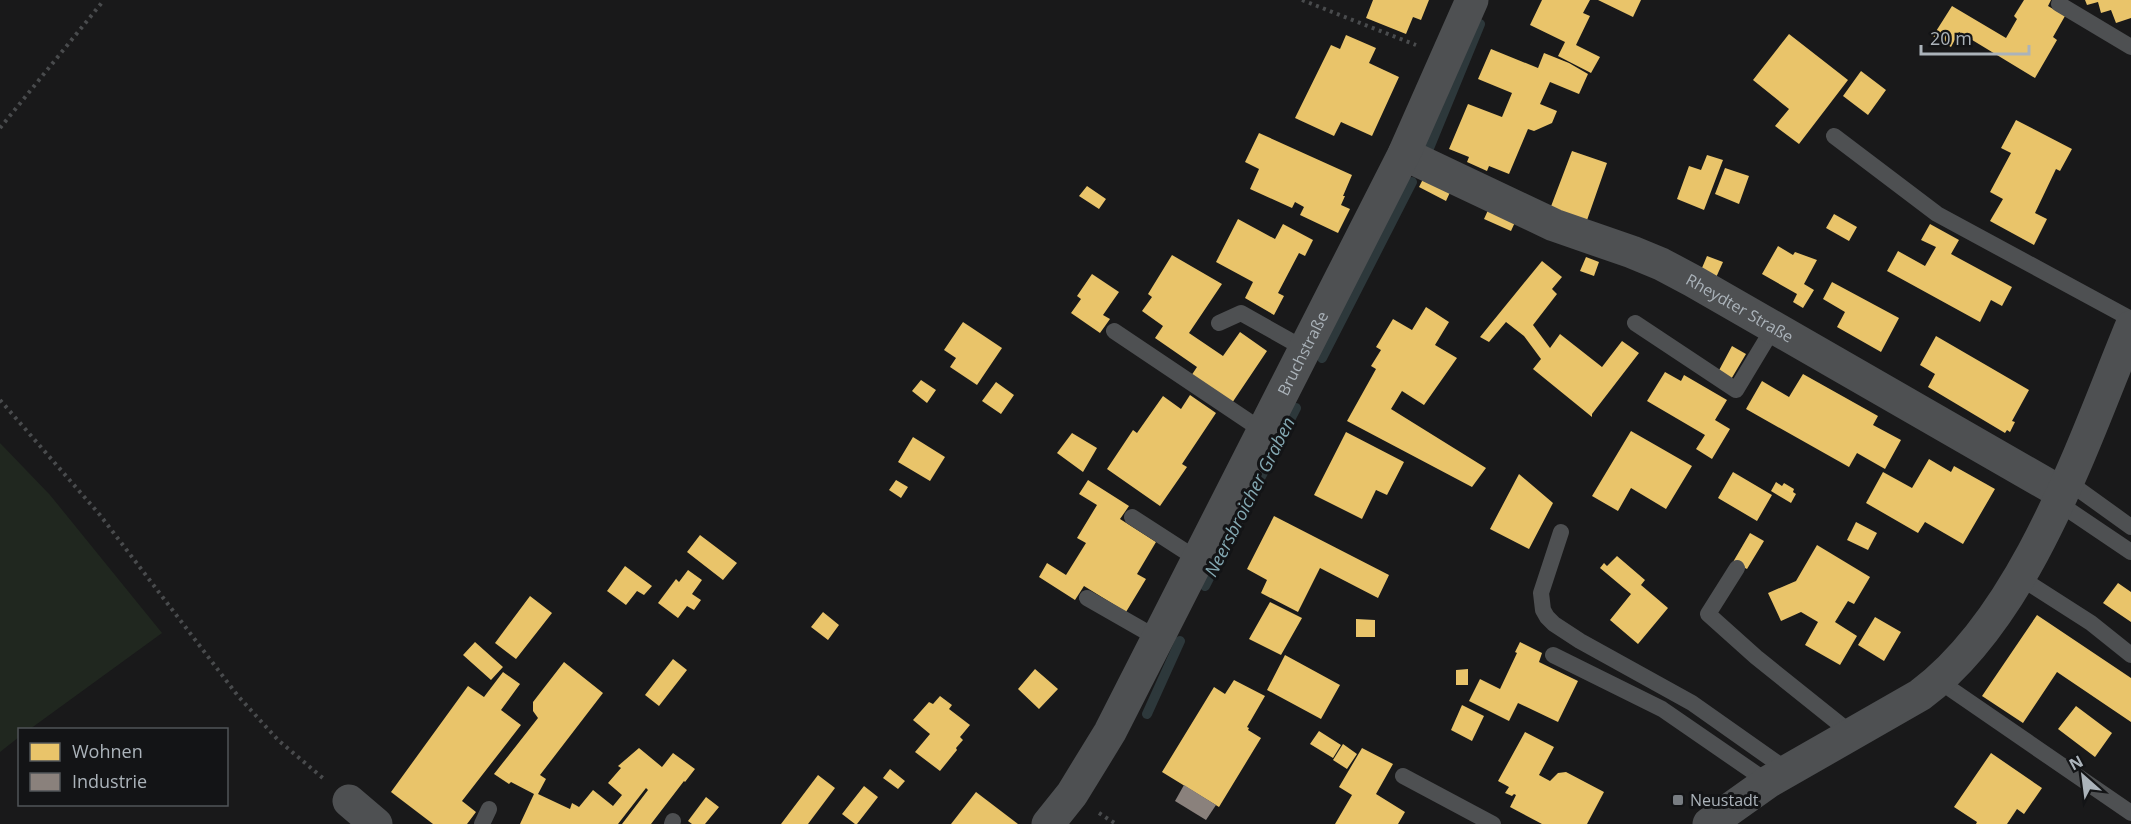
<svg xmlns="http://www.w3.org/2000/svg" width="2131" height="824" font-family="'Open Sans',sans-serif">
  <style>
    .green { fill: #20271f }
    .homes { fill: #e9c46a }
    .industry { fill: #8a817c }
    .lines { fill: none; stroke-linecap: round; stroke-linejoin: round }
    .stream { stroke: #2d383b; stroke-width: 10 }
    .path { stroke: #494b4d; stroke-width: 4; stroke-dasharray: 3 4.5; stroke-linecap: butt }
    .service { stroke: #4e5052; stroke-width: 16 }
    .minor { stroke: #4e5052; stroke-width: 33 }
    .poi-dot { fill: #787d82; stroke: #131416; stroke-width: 2 }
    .labels { text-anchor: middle; stroke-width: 6; stroke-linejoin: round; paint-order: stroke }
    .street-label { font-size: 16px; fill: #abb3ba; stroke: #131416 }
    .poi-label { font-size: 16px; fill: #abb3ba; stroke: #131416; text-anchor: start }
    .water-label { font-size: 18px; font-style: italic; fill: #84a9b3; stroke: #131416 }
  </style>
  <rect width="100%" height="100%" fill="#19191a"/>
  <path class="green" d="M0,443L50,495L162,633L30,729L20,730L19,737L0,752Z"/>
  <path class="homes" d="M1373,0H1429L1421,20L1413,17L1406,34L1366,18Z
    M1542,0H1590L1583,13L1590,16L1576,45L1600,57L1591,73L1558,56L1565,42L1530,25Z
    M1598,0H1641L1633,17Z
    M2024,0H2051L2048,6L2065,16L2053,37L2057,40L2035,78L1959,32L1951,47L1933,36L1952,6L2006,38L2017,19L2014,16Z
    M2085,0H2131V18L2116,23L2111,10L2101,13L2098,2L2087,5Z
    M1789,34L1848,80L1799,144L1775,126L1789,109L1753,80Z
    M1346,35L1376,48L1369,63L1399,77L1372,136L1341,122L1334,136L1295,118L1331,45L1340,49Z
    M1491,49L1538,68L1544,53L1569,63L1588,74L1579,94L1550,82L1540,104L1557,111L1552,123L1534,131L1528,129L1509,174L1489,166L1487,171L1467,162L1469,157L1449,149L1468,104L1502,117L1512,93L1478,79Z
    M1861,71L1886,90L1868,115L1843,96Z
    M2016,120L2072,149L2060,171L2056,169L2035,213L2047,219L2034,245L1990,221L2003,199L1990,192L2011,153L2001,148Z
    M1259,133L1352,175L1343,196H1345L1341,205L1350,209L1338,233L1300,215L1304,207L1295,202L1292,208L1250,189L1259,169L1245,162Z
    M1572,151L1607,163L1586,223L1550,209Z
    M1707,155L1723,160L1704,210L1677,199L1689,166L1701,170Z
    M1725,168L1749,176L1739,204L1715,194Z
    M1425,175L1452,188L1446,201L1419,187Z
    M1087,186L1106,199L1099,209L1079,196Z
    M1489,208L1516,220L1511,231L1484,219Z
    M1834,214L1857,227L1849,241L1826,228Z
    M1238,219L1275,239L1283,224L1313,240L1305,256L1299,253L1278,293L1284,296L1274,315L1245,298L1253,282L1216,262Z
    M1930,224L1959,240L1951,254L2012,287L2002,306L1991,300L1980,322L1887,271L1898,251L1925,266L1936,247L1921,240Z
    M1778,246L1793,255L1795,252L1817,260L1804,284L1814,290L1803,308L1793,302L1797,294L1762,274Z
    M1172,255L1222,284L1189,333L1223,356L1240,332L1267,351L1232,403L1191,376L1197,367L1155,338L1163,326L1142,311L1152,297L1148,294Z
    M1707,256L1723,262L1714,282L1699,275Z
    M1586,257L1599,262L1594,276L1580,271Z
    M1542,261L1562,277L1552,289L1557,294L1533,325L1550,348L1560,334L1602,367L1622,341L1639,353L1592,414V417L1533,369L1541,359L1524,336L1506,322L1489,342L1480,337Z
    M1092,274L1119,292L1103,315L1110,319L1100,333L1071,313L1081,299L1077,296Z
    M1832,282L1899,318L1881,352L1837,327L1845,312L1823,299Z
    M1426,307L1449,322L1435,345L1457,358L1424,405L1402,391L1391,409L1486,468L1472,487L1347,421L1376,369L1371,366L1381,350L1376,347L1393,319L1412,330Z
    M963,322L1002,348L977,385L950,367L956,358L944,350Z
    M1936,336L2029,390L2012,421L2015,422L2010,432L2007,430L2005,433L1928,387L1935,374L1920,365Z
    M1732,346L1746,354L1730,381L1717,374Z
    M1665,372L1681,381L1684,375L1727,400L1715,420L1730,429L1712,459L1696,449L1705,435L1647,401Z
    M1803,374L1878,416L1873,425L1901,440L1885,469L1857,453L1849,467L1746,409L1762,381L1789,397Z
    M921,380L936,390L927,403L912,391Z
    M996,382L1014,395L1001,414L982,401Z
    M1190,395L1216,413L1182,464L1187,467L1160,506L1107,469L1133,430L1137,433L1163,396L1181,409Z
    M1631,431L1692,466L1666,509L1631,488L1618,511L1592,496Z
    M1346,432L1404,462L1387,495L1376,490L1362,519L1314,495Z
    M1072,433L1097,448L1083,472L1057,453Z
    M913,437L945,457L930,481L898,462Z
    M1929,459L1951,472L1954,466L1995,489L1963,544L1925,522L1918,533L1866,503L1883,472L1912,488Z
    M1733,472L1772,495L1757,521L1718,498Z
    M1519,474L1553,503L1529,549L1490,529Z
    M896,480L908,487L901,498L889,490Z
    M1088,480L1129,506L1120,519L1156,542L1137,574L1146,579L1126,612L1084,586L1075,600L1039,577L1047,563L1066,575L1086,543L1077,538L1097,505L1079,494Z
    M1776,482L1782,486L1784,483L1794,489L1793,492L1796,494L1791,503L1771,491Z
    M1274,516L1389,575L1378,598L1320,568L1298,612L1261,593L1267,580L1247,569Z
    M1856,522L1877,533L1868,550L1847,540Z
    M1750,533L1764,541L1747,569L1733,562Z
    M700,535L737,563L723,580L687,552Z
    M1817,545L1870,577L1854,604L1848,601L1835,622L1857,636L1840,665L1805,645L1818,622L1801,612L1781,621L1768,593L1796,581Z
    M1617,556L1645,580L1641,585L1668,608L1638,644L1610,620L1631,594L1600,568L1604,563L1607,566Z
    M625,566L652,586L644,595L637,591L626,605L607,591Z
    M688,570L702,580L692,594L701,600L694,610L687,606L678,618L658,603L676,579L679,582Z
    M2118,583L2131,592V622L2103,603Z
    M530,596L552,613L516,659L495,643Z
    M1270,602L1302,618L1281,655L1249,639Z
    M823,612L839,625L828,640L811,627Z
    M2037,615L2131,678V722L2057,672L2023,723L1982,696Z
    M1875,617L1901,632L1884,661L1858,645Z
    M1356,619L1375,620V637H1356Z
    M475,642L503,667L491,680L463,655Z
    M1520,642L1542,653L1539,662L1578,681L1558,722L1518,703L1509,721L1469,701L1480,679L1500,689L1517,653L1515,652Z
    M1285,655L1340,685L1321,719L1267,690Z
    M673,659L687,670L659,706L645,695Z
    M564,662L603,693L540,775L546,779L538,794L570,809L572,803L579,807L593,790L613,806L622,795L608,783L621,768L618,766L639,748L662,767L673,753L695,769L685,782L684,781L651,824H622L648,790L646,788L618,824H520L534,794L511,782L509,784L494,774L538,718L533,711V702Z
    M1035,669L1058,689L1039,709L1018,689Z
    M1468,669V685H1456V670Z
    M503,672L520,684L501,710L521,725L462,801L476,812L467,824H433L391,792L468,686L484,697Z
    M1234,680L1265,696L1247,727L1249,728L1248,730L1261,738L1219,807L1162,772L1214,687L1225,694Z
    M940,696L952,705L949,709L970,725L960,737L963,740L956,748L957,750L940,771L915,752L930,734L913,720L929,702L933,704Z
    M1462,705L1484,716L1472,741L1451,730Z
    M2076,706L2112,733L2095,757L2058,729Z
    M1319,731L1341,745L1333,758L1310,744Z
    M1525,732L1554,747L1539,775L1550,781L1558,773L1566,772L1604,792L1587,824H1542L1510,807L1516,795L1514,794L1512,796L1505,793L1509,787L1498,781Z
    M1343,744L1357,754L1347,769L1333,760Z
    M1362,748L1393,764L1376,794L1405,812L1398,824H1335L1352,795L1339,787Z
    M1991,753L2042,788L2024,814L2017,809L2007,824H1976L1977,822L1954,807Z
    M890,769L905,781L898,789L883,778Z
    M818,775L835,788L808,824H781Z
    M864,786L878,797L857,824H855L842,814Z
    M976,792L1018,824H951Z
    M706,797L719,807L705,824H692L688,821Z"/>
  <path class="industry" d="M1184,785L1216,805L1206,820L1175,801Z"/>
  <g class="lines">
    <path class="stream" d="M1427,153L1480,24
      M1322,358L1412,182
      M1205,586L1296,408
      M1147,714L1180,641"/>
    <path class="path" d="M1302,0L1416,45
      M0,128L104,0
      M0,400L100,515L238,696L278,740L324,779
      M1099,813L1116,824"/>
    <path class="service" d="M2059,4L2131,47
      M1834,136L1937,214L2131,319
      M1219,323L1241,313L1305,349
      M1635,323L1736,390L1774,327
      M1114,331L1263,431
      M2067,481L2131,527
      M2057,502L2131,552
      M1132,517L1197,559
      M1561,532L1541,593L1543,610L1547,617L1554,624L1580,641L1692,703L1787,770
      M1737,568L1708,614L1756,657L1852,734
      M2019,577L2091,623L2131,655
      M1087,598L1157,638
      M1553,655L1662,709L1768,782
      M1939,681L2131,813
      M1403,776L1493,824
      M482,824L489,809
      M672,824L673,821"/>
    <g class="minor">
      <path id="s1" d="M1404,154L1554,225L1632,252L1661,264L1693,281L2062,493"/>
      <path d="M349,801L376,824"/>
      <path id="s2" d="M1048,824L1072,794L1110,732L1404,154L1472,0"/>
      <path d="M1709,824L1768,782L1920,695C2026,616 2082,446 2131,327"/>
    </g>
  </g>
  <rect class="poi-dot" x="1672" y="794" width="12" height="12" rx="3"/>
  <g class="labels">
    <g class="street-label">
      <text dy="6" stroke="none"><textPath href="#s1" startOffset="370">Rheydter Straße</textPath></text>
      <text dy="6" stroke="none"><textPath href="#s2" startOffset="536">Bruchstraße</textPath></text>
    </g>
    <g class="poi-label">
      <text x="1690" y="806">Neustadt</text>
    </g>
    <g class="water-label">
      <text transform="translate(1250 497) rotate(-63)" y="6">Neersbroicher Graben</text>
    </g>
  </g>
  <rect x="18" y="728" width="210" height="78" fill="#131416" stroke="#505458" stroke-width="1.5"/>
  <rect x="30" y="743" width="30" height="18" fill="#e9c46a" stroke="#505458" stroke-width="1.5"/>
  <text x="72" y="758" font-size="18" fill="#abb3ba">Wohnen</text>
  <rect x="30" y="773" width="30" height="18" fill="#8a817c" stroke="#505458" stroke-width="1.5"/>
  <text x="72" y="788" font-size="18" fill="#abb3ba">Industrie</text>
  <g transform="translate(2083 776) rotate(332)" stroke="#131416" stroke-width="4.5" paint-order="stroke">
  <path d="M0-4.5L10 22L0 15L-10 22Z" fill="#abb3ba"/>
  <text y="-9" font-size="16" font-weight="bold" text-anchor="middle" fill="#abb3ba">N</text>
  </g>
  <path d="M1921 45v9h108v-9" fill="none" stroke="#abb3ba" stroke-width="3"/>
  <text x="1930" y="45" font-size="18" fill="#abb3ba" stroke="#131416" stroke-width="4.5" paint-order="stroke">20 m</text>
</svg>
